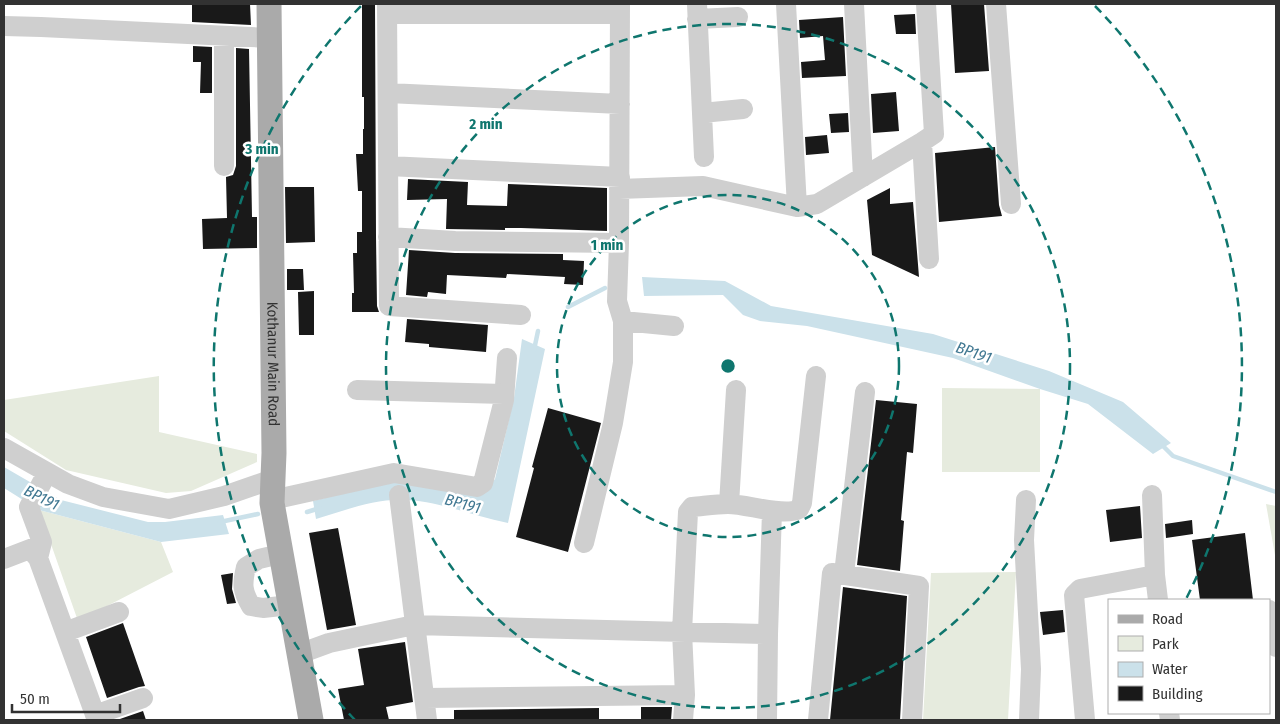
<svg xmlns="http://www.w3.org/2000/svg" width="1280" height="724" font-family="'Fira Sans Condensed',sans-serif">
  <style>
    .green { fill: #e6ebde }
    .water { fill: #cbe1ea }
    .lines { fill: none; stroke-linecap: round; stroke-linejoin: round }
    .stream { stroke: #cbe1ea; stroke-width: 4.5 }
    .building { fill: #191919 }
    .minor { stroke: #cfcfcf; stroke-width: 20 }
    .major { stroke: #aaa; stroke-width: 25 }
    .ring { fill: none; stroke: #0f766e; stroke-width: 2.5; stroke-dasharray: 9 6 }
    .labels { text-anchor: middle; stroke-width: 5; stroke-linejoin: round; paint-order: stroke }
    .street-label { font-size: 15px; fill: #323232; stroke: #fff }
    .water-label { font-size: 16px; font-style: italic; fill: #417892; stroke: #fff }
    .centre { fill: #0f766e; stroke: #fff; stroke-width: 2.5 }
    .ring-label { font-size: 15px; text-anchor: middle; font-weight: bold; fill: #0f766e; stroke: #fff; stroke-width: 5; stroke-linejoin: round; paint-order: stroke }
  </style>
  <rect width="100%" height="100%" fill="#fff"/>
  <path class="green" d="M159,376V432L257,454V462L191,491L166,493L66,470L4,431V400Z
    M942,388L1040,389V472H942Z
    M1266,504L1276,506V561Z
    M39,510L161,542L173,572L78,621Z
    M1016,572L1008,720H923L931,573Z"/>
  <path class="water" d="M642,277L725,281L771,306L933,334L1049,371L1123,402L1171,443L1153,454L1088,404L1040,389L953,358L807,326L760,321L743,315L723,295L644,296Z
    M522,339L545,349L508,523C474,516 441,502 407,500C376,498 346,510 316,519L313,501L390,481L483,494L495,479L514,398Z
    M4,467L61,500L148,522H165L223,515L229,534L161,542L39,510L4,488Z"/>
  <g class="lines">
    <path class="stream" d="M568,307L605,288
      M534,350L538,331
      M1161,444L1173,456L1276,492
      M307,512L320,508
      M220,522L258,514"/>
  </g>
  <path class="building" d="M192,4H250L251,25L192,22Z
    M362,4H375L376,237L377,306L379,312H352V293H354L353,253H357V232H362V191H358L356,154H363V129H364V97H362Z
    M951,4H984L989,71L955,73Z
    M915,14L916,34H896L894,15Z
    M843,17L846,76L802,78L801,62L825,60L823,36L800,38L799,20Z
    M193,46L212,47V93H200L201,62H193Z
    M236,48L249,49L252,217H257V248L203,249L202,219L227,218L226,177L233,175L236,166Z
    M896,92L899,131L873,133L871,94Z
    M848,113L849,132L831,133L829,114Z
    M827,135L829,153L806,155L805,137Z
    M995,147L999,205L1002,216L939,222L935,153Z
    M408,179L468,182L467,205L507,206L508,184L607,188V231L521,228H505V230L446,229L447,199L407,200Z
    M285,187H314L315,242L286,243Z
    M890,188V204L913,202L919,277L872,255L867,200Z
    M409,250L455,253L563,254V260L584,261L583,285L564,284L565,277L507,274L506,278L447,275L446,294L428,292L427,297L406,295Z
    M287,269H303L304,290H287Z
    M314,291V335H299L298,292Z
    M407,319L488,325L486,352L429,347V344L405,342Z
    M876,400L917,404L913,453L907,452L901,520L904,521L900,571L857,565Z
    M548,408L601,423L568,552L516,537L534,468L532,467Z
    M1140,506L1142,538L1110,542L1106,510Z
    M1192,520L1193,534L1166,538L1165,524Z
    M338,528L356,625L327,630L309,533Z
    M1245,533L1253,600H1200L1192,540Z
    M233,573L232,589L236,603L227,604L221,575Z
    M843,587L907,596L900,720H830Z
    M1063,610L1065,632L1043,635L1040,612Z
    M123,623L145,686L139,687L107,698L86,637Z
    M405,642L413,702L386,707L389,720H344L338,689L364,685L358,649Z
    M641,707H672L671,720H641Z
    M599,708V720H454V710Z
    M143,711L146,720H117Z"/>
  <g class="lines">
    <path class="minor" d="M387,4L389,306L521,315
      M697,4L704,157
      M786,4L797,207
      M854,4L863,177
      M996,4L1011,204
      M387,14H620
      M697,19L738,17
      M4,26L41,27L270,38
      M224,36V166
      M388,93L620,104
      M702,113L743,109
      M922,142L929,259
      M388,166L620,177
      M619,189L703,186L797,207L817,204L922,142L934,134L926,4
      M388,237L455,241L619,243
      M623,321L674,326
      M357,390L504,394
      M4,448L68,484L103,497L169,509L224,496L273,479
      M399,495L427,720
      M1152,495L1155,575L1158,600
      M272,500L394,473L477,487L483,483L504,400L507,358
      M1026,500L1024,540L1031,669L1029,720
      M729,504L736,390
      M584,543L613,423L623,362V321L617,301L619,243L620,4
      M280,554L259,559L246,567C242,584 242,591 251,606L263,608L290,605
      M38,558L42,542L29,507L47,473
      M4,559L30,549L38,558L97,720
      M844,574L865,392
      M1269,610L1276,647
      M65,632L119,612
      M768,634L772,511
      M299,654L329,643L414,625L768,634L767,720
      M425,698L685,695
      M1169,713L1170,720
      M95,715L143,698
      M683,720L685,695L682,632L688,512L692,507C704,506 716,504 728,504C747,504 784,517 799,509L802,503L816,376
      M818,720L832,573L919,586L912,720
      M1085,720L1074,595L1080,589L1155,575"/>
    <path class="major" id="s1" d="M269,4L274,453L272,503L311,720"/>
  </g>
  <g class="ring">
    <circle cx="728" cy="366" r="171"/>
    <circle cx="728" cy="366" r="342"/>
    <path d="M355 720A514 514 0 0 1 361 6M1095 6A514 514 0 0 1 1186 599"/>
  </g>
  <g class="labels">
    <g class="street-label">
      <text dy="5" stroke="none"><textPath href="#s1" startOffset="360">Kothanur Main Road</textPath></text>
    </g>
    <g class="water-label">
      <text transform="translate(974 352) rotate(19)" y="6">BP191</text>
      <text transform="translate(42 497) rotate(26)" y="6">BP191</text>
      <text transform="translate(463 503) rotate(15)" y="6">BP191</text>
    </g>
  </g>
  <circle cx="728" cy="366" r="8" class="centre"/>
  <g class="ring-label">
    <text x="486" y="129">2 min</text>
    <text x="262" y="154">3 min</text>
    <text x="607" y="250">1 min</text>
  </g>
  <rect width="1280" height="724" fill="none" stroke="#323232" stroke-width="10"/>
  <rect x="1108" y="599" width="162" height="115" fill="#ffffff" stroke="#adadad"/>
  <rect x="1118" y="615" width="25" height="8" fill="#aaaaaa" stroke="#adadad"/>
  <text x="1152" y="624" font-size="15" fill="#323232">Road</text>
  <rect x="1118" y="636" width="25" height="15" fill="#e6ebde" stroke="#adadad"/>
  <text x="1152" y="649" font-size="15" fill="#323232">Park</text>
  <rect x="1118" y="662" width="25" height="15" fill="#cbe1ea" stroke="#adadad"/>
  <text x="1152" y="674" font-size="15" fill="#323232">Water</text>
  <rect x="1118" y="686" width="25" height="15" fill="#191919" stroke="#adadad"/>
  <text x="1152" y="699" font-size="15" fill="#323232">Building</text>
  <path d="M12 704v8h108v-8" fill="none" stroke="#323232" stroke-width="2.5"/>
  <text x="20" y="704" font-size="15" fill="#323232" stroke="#ffffff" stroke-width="4" paint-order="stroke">50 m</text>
</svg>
